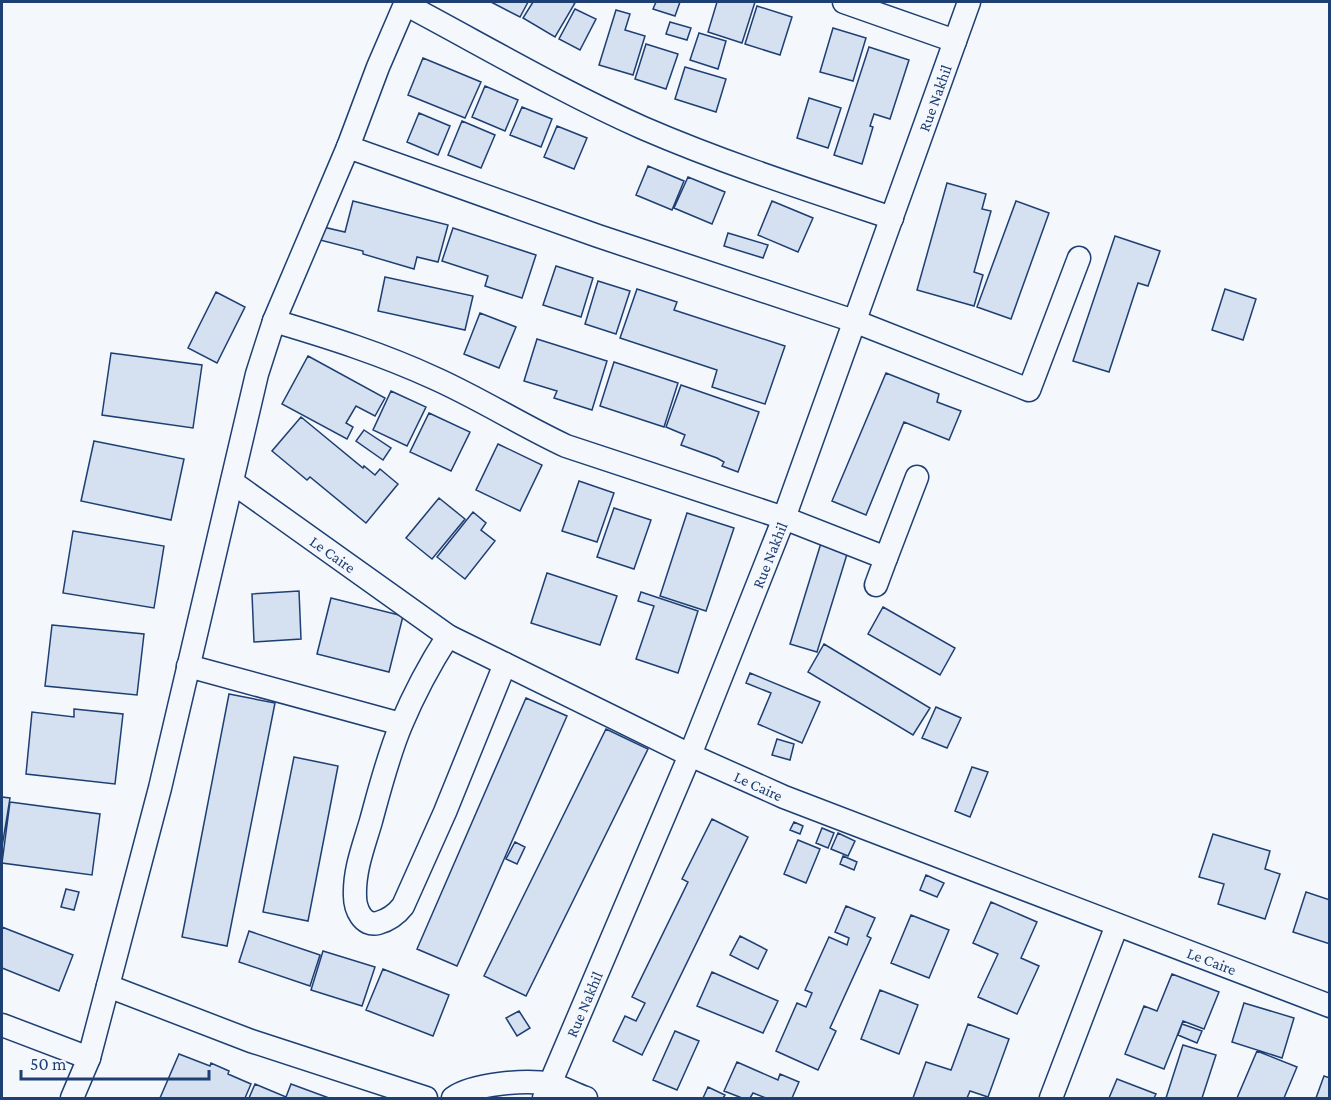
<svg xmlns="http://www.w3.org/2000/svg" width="1331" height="1100" font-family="'Crimson Pro',serif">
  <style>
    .building { fill: #d5e0f0; stroke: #1d3f73; stroke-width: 1.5 }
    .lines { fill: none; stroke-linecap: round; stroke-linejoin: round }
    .street-casing { stroke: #1d3f73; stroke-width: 25 }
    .street { stroke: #f4f7fb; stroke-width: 22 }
    .labels { text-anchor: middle; stroke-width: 4.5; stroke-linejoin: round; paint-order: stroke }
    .street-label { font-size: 16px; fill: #1d3f73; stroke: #f4f7fb }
  </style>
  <rect width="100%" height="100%" fill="#f4f7fb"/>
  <path class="building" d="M491,2H528L520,17Z
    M533,2H572L575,3L555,37L523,18Z
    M656,2H680L675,16L653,9Z
    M717,2H755L742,43L708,32Z
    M757,6L792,17L780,55L745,44Z
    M575,9L596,19L580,50L559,39Z
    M616,10L630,14L625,30L645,36L633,75L599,65Z
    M670,22L691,28L687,40L666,34Z
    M833,28L866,38L853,81L820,72Z
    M699,33L726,41L718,69L690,60Z
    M646,44L678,54L666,89L635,79Z
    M869,47L909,60L890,119L874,114L870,126L873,127L862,164L834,155Z
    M423,58L481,82L465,118L408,95Z
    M685,67L726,79L716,112L675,99Z
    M485,86L518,100L505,131L472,117Z
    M809,98L841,108L828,148L797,138Z
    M522,107L552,119L541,147L510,135Z
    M419,113L450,126L438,155L407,142Z
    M462,121L495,135L481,168L448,155Z
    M557,126L587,138L574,169L544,157Z
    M648,166L684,181L672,210L636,195Z
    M688,177L725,192L712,224L674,208Z
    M947,183L986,194L982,209L991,211L974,272L983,275L974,306L917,290Z
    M353,201L448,225L438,262L417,257L414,269L363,254V251L320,240L323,227L345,232Z
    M772,201L813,218L798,252L758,235Z
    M1016,201L1049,213L1011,319L977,307Z
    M453,228L536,255L522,298L485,286L488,276L442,261Z
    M728,233L768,245L763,258L724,246Z
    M1115,236L1160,251L1148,286L1138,283L1109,372L1073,361Z
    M556,266L593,278L581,317L543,305Z
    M385,277L473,296L465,330L378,311Z
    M598,281L630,291L616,334L585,324Z
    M637,289L677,302L674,310L785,346L765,404L712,387L717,370L620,338Z
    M1225,289L1256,299L1243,340L1212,330Z
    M216,292L245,307L217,363L188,348Z
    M480,313L516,327L499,368L464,354Z
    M537,339L607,361L592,410L554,398L557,391L524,381Z
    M111,353L202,365L193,428L102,415Z
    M308,356L385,398L375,416L356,406L346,423L353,427L347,439L282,404Z
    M614,362L678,383L664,427L600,406Z
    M886,373L939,394L937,402L961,411L949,440L904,422L866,515L832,501Z
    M681,385L759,412L738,472L722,466L724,462L717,458L681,445L685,435L666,427Z
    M391,391L426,407L407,446L373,430Z
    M429,413L470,432L451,471L410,452Z
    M301,417L363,468L364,466L375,475L380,469L398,484L366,523L310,477L307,480L272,451Z
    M364,430L391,448L383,460L356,441Z
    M94,441L184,459L171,520L81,501Z
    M498,444L542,465L520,511L476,490Z
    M579,481L614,493L597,542L562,531Z
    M439,498L465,519L432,559L406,538Z
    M614,508L651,520L634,569L597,557Z
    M473,512L486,523L481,530L495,541L465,579L437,557Z
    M687,513L734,528L706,611L660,596Z
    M73,531L164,546L154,608L63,593Z
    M821,543L848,551L817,652L790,644Z
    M547,573L617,596L600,645L531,623Z
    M299,591L301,639L254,642L252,594Z
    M641,592L698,611L678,673L636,659L654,606L638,601Z
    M331,598L403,616L389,672L317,654Z
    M883,607L955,648L940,675L868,634Z
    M52,625L144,634L137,695L45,686Z
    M824,644L930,708L913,735L808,672Z
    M750,673L820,702L802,743L758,724L771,693L746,683Z
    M229,694L275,703L227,946L182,937Z
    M526,698L567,716L457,966L417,949Z
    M936,707L961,718L947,748L922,738Z
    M74,709L123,714L115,784L26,774L32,712L74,717Z
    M606,729L648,749L526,996L484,976Z
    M777,739L794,744L790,760L772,755Z
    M294,757L338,766L308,921L263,912Z
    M972,767L988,772L970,817L955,811Z
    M2,797L10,798L2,847Z
    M10,802L100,814L92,875L2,863Z
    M712,819L748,837L642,1055L613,1041L625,1016L636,1021L645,1003L632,997L688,882L682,879Z
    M794,822L803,826L800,834L790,830Z
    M822,828L834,833L828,848L816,843Z
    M838,833L855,841L848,856L831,849Z
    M1213,834L1270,851L1265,869L1280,874L1265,919L1218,904L1224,884L1199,877Z
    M798,840L820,849L806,883L784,874Z
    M515,842L525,847L517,864L506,859Z
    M843,856L857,862L854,870L840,864Z
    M926,875L944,883L937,897L920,890Z
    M66,889L79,892L74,910L61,907Z
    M1306,892L1330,900V944L1293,932Z
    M991,902L1037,922L1021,958L1039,966L1017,1014L978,997L998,954L973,943Z
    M846,906L875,918L867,936L871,938L830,1028L836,1031L818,1070L776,1051L797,1003L806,1007L812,993L805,990L829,937L847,945L849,938L835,932Z
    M911,915L949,930L929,978L891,963Z
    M2,927L73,955L59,991L2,968Z
    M249,931L320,955L310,986L239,962Z
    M740,936L767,950L758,969L730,955Z
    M323,951L375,967L362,1006L311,990Z
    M383,969L449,995L433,1036L366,1010Z
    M712,972L778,1001L763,1033L697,1006Z
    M1172,974L1219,992L1204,1029L1183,1021L1164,1069L1125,1054L1144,1006L1157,1011Z
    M880,990L918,1005L899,1054L861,1039Z
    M1244,1003L1294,1018L1282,1058L1232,1042Z
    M519,1011L530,1028L517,1036L506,1018Z
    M968,1024L1009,1039L988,1097L970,1091L967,1098H913L926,1062L951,1070Z
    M1182,1024L1202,1031L1197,1043L1178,1035Z
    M675,1031L699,1041L677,1090L653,1080Z
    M1183,1045L1216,1055L1202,1098H1166Z
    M1257,1051L1297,1067L1284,1098H1237Z
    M179,1054L210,1066L211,1063L229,1071L228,1074L251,1084L245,1098H160Z
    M737,1062L778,1080L780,1074L799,1082L792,1098H766L753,1093L750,1098H742L724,1091Z
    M1324,1076L1330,1078V1098H1316Z
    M1117,1079L1156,1094L1154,1098H1109Z
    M255,1084L286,1097L291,1084L329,1098H249Z
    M708,1087L725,1095L723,1098H703Z"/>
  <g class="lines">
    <g class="street-casing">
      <g id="street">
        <path d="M844,2L955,41"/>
        <path d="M405,4C484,46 562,92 643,128C724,163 808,190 892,218"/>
        <path d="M348,147L598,236L854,321L1029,390L1079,258"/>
        <path d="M274,321C328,337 382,354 434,378C479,398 521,425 566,446L784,518L886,558L917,477"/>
        <path id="s1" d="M232,482L448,636L690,755L784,797L1330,1006"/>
        <path d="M876,585L886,558"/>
        <path d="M448,636C430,664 414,694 401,725C388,756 380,788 371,821C364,845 354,870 355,896C355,909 363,927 378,923C389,920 396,915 403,906L445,812L505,664"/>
        <path d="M188,666L401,724"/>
        <path d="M108,986L251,1041L426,1098"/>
        <path d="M2,1025L89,1058"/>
        <path d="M72,1098L89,1058L160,788L257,374L274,321L348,147L378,67L406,2"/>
        <path d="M453,1098C472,1084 527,1079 550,1084C562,1087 574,1094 586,1098"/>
        <path id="s2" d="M544,1098L690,755L784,518L969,2"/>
        <path d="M1051,1098L1117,925"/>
      </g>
    </g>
    <use href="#street" class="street"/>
  </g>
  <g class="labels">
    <g class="street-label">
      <text dy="6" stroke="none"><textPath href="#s2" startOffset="1074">Rue Nakhil</textPath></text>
      <text dy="6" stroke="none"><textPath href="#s1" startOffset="124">Le Caire</textPath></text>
      <text dy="6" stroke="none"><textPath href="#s2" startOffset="588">Rue Nakhil</textPath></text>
      <text dy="6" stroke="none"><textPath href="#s1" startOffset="610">Le Caire</textPath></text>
      <text dy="6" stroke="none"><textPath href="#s1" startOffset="1096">Le Caire</textPath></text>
      <text dy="6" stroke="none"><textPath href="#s2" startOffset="102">Rue Nakhil</textPath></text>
    </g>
  </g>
  <rect width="1331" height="1100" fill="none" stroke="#1d3f73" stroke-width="6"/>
  <path d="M21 1070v9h188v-9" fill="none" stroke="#1d3f73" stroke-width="3"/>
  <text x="30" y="1070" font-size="18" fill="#1d3f73" stroke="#f4f7fb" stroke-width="4.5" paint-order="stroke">50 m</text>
</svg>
